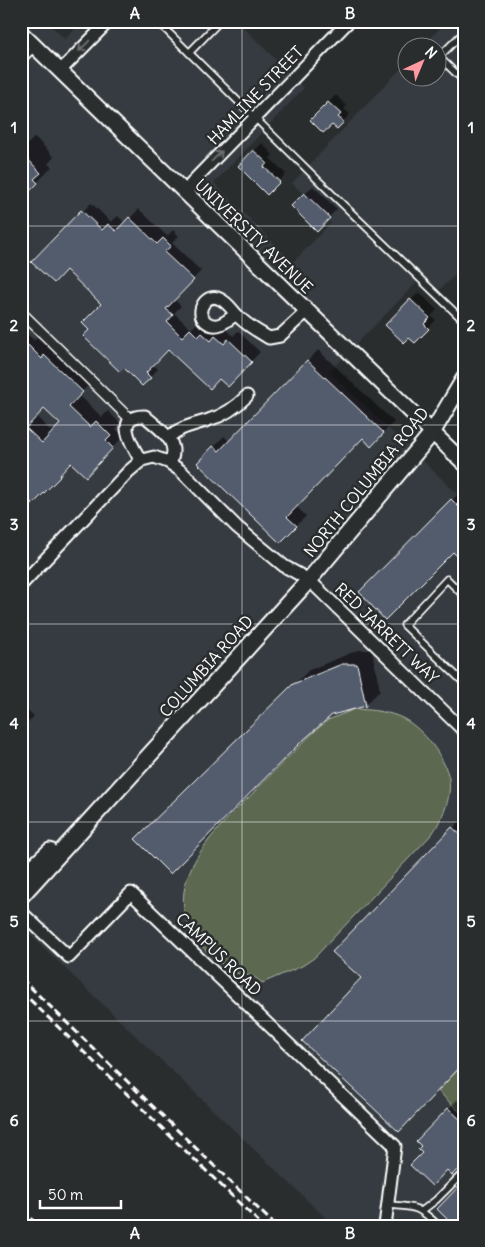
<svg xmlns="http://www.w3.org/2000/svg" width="485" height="1247" font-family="Delius,sans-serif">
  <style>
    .built { fill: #363b41 }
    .green { fill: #5c674f; stroke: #aeb3a7 }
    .shadow { fill: #0007; fill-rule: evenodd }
    .building { fill: #535c6d; stroke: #fff; fill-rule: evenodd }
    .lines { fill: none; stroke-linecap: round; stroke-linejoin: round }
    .service-casing { stroke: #fff; stroke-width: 9 }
    .pedestrian-casing { stroke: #fff; stroke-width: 12 }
    .minor-casing { stroke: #fff; stroke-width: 15 }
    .tertiary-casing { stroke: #fff; stroke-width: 18 }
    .secondary-casing { stroke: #fff; stroke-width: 19 }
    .service { stroke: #2a2d2e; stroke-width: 5.5 }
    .pedestrian { stroke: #2a2d2e; stroke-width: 9 }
    .minor { stroke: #2a2d2e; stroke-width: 11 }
    .tertiary { stroke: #2a2d2e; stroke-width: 14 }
    .secondary { stroke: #2a2d2e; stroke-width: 15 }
    .rail { stroke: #fff; stroke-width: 3; stroke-dasharray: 8 4; stroke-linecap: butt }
    .oneway { stroke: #6a6c6d }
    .grid { fill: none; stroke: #fff; stroke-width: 1; stroke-opacity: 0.55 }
    .labels { text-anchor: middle; stroke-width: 5; stroke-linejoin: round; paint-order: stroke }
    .street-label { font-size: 16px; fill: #fff; stroke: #2a2d2e }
    .neatline { fill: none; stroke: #fff; stroke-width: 2 }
    .grid-label { font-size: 16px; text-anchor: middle; font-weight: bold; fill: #fff }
  </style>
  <rect width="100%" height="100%" fill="#2a2d2e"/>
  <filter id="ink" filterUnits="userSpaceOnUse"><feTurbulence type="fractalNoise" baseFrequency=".02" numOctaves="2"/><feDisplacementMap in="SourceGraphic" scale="10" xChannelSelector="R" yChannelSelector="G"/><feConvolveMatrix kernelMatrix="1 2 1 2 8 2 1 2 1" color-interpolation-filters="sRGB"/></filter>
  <g filter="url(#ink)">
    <path class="built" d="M21,21H46L65,39L83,21H237L304,88L214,183L293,262L331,223L292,183L407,62L408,78H438V48L422,47L447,21H464V267L438,291L423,276L329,372L464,500V1226H334L21,926Z"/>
    <path class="green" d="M355,709C371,710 389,711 404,719C423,729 445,757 449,779C452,798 442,819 432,834L314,958L302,966L262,983C251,973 252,977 239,974C227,970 208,954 200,944C154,886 214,832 253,793C273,772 294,751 315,731L328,720Z
      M464,1063V1116L438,1091Z"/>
    <path class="shadow" d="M336,95L347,106L344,109L350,114L337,128L332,123L311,120Z
      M35,137L54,157L48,164L52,167L21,199V150Z
      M262,143L273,155L270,158L286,174L267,193L239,166Z
      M313,186L337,209L317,230L293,206Z
      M91,203L111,222L118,216L125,223L139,209L167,236L173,230L179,236L172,243L201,271L174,299L181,306L174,313L191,329L199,321L212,325L220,333L225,328L233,336L238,331L260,352L228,385L219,378L168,348L153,364L158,369L142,385L91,330L102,304L66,269L33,262Z
      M419,292L437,310L431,316L436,320L415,341L386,325Z
      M21,329L34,340L40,335L93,380L79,395L102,417L108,411L121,424L116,429L124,436L86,475L72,461L69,464L71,465L33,502L21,491ZM45,408L62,424L53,433L36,416Z
      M318,350L394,422L371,445L363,437L296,506L306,516L280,542L198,463L224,436L230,442Z
      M464,488V561L453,550L361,592Z
      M21,510L27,515L21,521Z
      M358,650H372L380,691L365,705L332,713L137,839L309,670Z
      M21,704L34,716L21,729Z
      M463,818L464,819V1062L363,978L453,828Z
      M457,1100L464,1107V1172L458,1170L453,1174L424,1153L423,1146L417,1141Z
      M464,1183V1226L438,1209Z"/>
    <path class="building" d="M328,102L341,114L338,117L344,122L337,129L332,125L323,133L310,120Z
      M253,150L267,163L264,167L280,182L267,195L238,166Z
      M21,152L41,173L34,179L38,183L21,200Z
      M304,193L330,218L317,232L291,206Z
      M81,210L102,230L108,224L116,231L129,217L157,244L163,238L171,246L164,252L194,280L166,309L173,315L167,322L182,337L190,329L198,337L202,333L211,341L215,336L224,344L228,339L252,362L228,387L219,379L210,389L168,350L146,373L151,378L142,386L124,368L120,372L83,336L89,330L82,323L101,304L66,270L54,283L31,262Z
      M410,299L430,318L424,324L429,329L415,343L409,338L404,343L385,325Z
      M28,345L42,359L44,355L83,392L69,407L90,427L96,421L111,436L106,441L113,448L86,477L71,463L59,476L60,477L33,504L21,492V352ZM44,409L60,424L42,443L26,428Z
      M307,360L384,433L371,447L363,438L287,517L297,526L280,543L197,463L213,446L219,451Z
      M451,499L464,512V563L453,552L385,620L359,592Z
      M342,664H357L366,706L332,715L300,743L170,874L135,839L293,684Z
      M452,827L464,838V1063L399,1132L302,1041L361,978L332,952Z
      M448,1108L464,1123V1163L452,1175L447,1170L432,1186L410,1165L422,1153L418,1149L421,1146L416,1141Z
      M459,1186L464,1190V1226H454L437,1209Z"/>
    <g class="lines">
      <g class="service-casing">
        <path id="service" d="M157,21L332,194L464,321
          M464,32L439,57L464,81
          M189,53L220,21
          M21,61L35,47
          M464,596L447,579L404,625L464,683
          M388,1205C416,1207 418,1206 439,1226
          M423,1210L436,1200L460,1176L464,1180"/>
      </g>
      <g class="pedestrian-casing">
        <path id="pedestrian" d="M21,312L127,416"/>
      </g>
      <g class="minor-casing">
        <path id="minor" d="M60,71L109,21
          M185,192L197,177L349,21
          M236,314C227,321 216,331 205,321C194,311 207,292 220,299C229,303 233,312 240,318C248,326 259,332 269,338L280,336L307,311
          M168,438C180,426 196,425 211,419C226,415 237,406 247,396
          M141,461C133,447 112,415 145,416C160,430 181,441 170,463
          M21,585L129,471L142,460L154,457L168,462L181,471L237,527L284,566L309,580L464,731
          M21,912L69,957L131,893L395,1146L385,1226"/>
      </g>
      <g class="tertiary-casing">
        <path id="tertiary" d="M21,33L464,463"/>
      </g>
      <g class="secondary-casing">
        <path id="secondary" d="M21,878L50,851
          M21,896L309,580L432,433L464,379"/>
      </g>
      <use href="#service" class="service"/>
      <use href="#pedestrian" class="pedestrian"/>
      <use href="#minor" class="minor"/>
      <use href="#tertiary" class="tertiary"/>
      <use href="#secondary" class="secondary"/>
      <path class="rail" d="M21,978L276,1226
        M21,991L263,1226
        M21,1211L40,1226"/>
    </g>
    <defs><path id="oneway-shaft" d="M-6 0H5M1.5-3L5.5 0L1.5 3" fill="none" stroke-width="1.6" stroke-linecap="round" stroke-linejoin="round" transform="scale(1.25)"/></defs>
    <g class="oneway">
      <use href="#oneway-shaft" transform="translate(84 46) rotate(135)"/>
      <use href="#oneway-shaft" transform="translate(217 156) rotate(-45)"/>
    </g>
  </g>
  <path class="grid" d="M242,21V1226M21,226H464M21,425H464M21,624H464M21,822H464M21,1021H464"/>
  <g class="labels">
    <g class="street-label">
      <text transform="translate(255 95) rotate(-46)" y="6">HAMLINE STREET</text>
      <text transform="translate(254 236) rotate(44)" y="6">UNIVERSITY AVENUE</text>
      <text transform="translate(366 482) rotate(-51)" y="6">NORTH COLUMBIA ROAD</text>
      <text transform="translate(387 633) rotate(44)" y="6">RED JARRETT WAY</text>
      <text transform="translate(206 666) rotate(-48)" y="6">COLUMBIA ROAD</text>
      <text transform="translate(219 954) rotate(44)" y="6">CAMPUS ROAD</text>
    </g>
  </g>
  <rect width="485" height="1247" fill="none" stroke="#2a2d2e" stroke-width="55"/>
  <g transform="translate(422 62) rotate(44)"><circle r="24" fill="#2a2d2e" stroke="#7f8182"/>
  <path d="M0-4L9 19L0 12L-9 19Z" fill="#ff9aa2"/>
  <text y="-8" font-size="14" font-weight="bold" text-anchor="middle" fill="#ffffff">N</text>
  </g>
  <path d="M40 1200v8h81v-8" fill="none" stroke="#ffffff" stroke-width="2.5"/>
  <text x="48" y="1200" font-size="15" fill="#ffffff" stroke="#2a2d2e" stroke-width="4" paint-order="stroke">50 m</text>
  <rect x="28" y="28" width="430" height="1192" class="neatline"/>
  <g class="grid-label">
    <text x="135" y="19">A</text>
    <text x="350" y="19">B</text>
    <text x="14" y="133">1</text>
    <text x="471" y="133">1</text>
    <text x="14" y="331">2</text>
    <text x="471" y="331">2</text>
    <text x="14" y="530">3</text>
    <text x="471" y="530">3</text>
    <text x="14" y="729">4</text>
    <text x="471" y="729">4</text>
    <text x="14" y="927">5</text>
    <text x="471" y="927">5</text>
    <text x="14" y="1126">6</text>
    <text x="471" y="1126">6</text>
    <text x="135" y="1239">A</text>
    <text x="350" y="1239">B</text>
  </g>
</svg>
